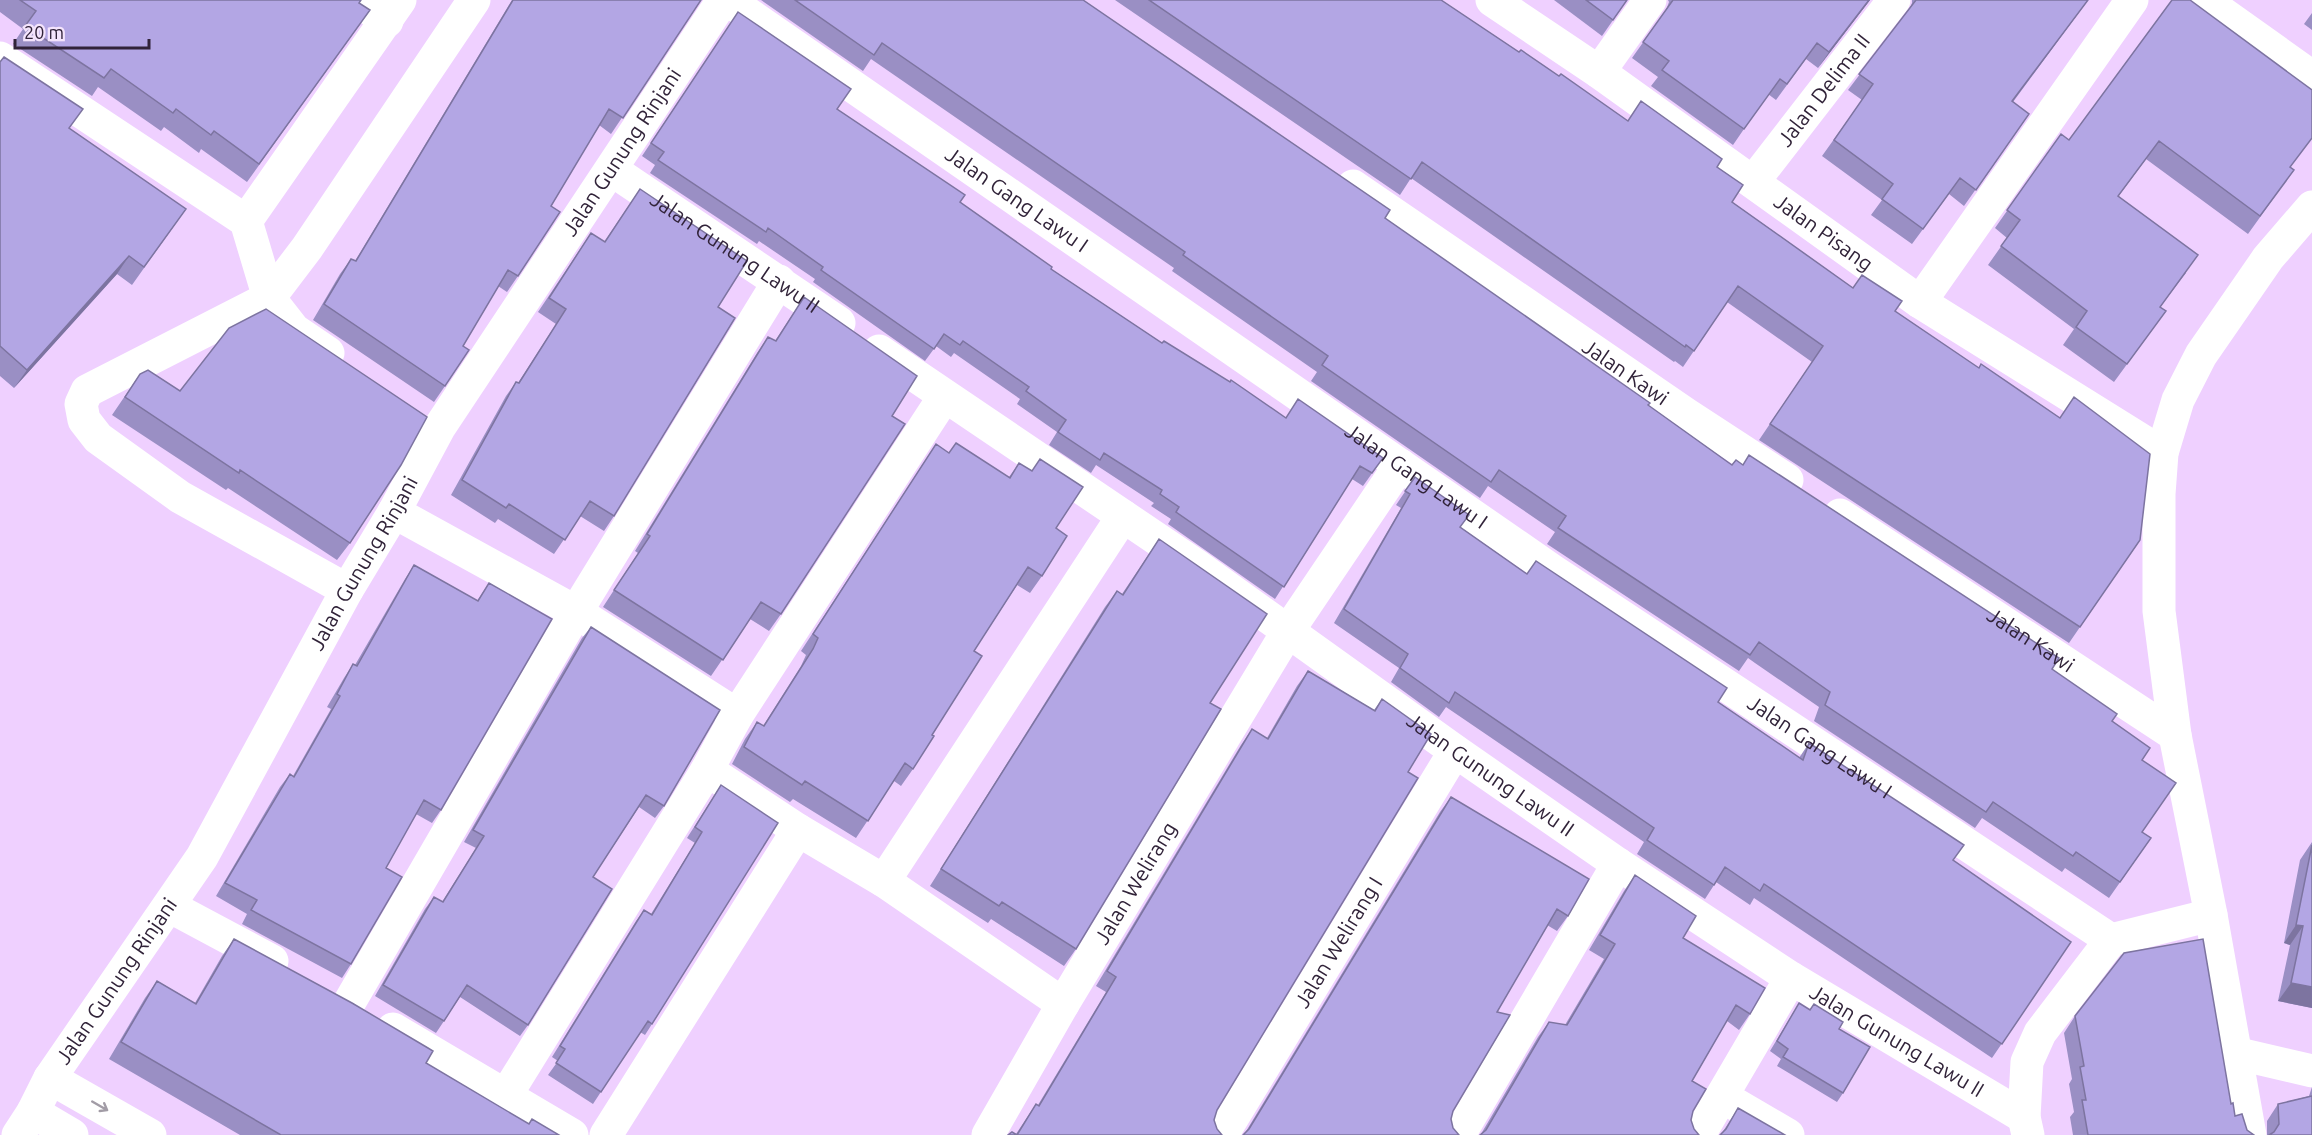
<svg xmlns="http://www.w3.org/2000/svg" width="2312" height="1135" font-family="Ubuntu,sans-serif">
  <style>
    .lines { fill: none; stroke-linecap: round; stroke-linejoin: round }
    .street { stroke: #fff; stroke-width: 33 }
    .wall { fill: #9a8fc4 }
    .shaded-wall { fill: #7d74a0 }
    .building { fill: #b3a6e4; stroke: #7d74a0; stroke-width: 1.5 }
    .oneway { stroke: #a29ca6 }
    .labels { text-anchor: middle; stroke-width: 6; stroke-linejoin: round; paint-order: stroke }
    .street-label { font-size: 21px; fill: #312339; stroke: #f4e4fc }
  </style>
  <rect width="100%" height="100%" fill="#efd0ff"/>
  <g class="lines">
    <g class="street">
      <path d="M357,0L387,21"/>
      <path id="s1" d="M728,0L1553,571L2111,940"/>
      <path id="s2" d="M1492,0L1599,72L1920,302L2162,453"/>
      <path d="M2204,0L2312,77"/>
      <path d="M0,58L246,221L269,298L294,330L328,353"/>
      <path d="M1599,72L1650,0"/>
      <path id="s3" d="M612,170L839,323"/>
      <path id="s4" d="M1753,182L1894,0"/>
      <path id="s5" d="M1353,186L1686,414L1787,480"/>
      <path d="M246,221L400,0"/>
      <path d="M1920,302L2132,0"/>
      <path id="s6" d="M879,351L1197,566L1455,751L1618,864L1791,978L2024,1117"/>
      <path d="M394,512L576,612L737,715"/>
      <path id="s7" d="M1840,515L2175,735"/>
      <path d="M347,590L180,497L98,438L84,420L81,404L87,391L269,298L307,248L474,0"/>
      <path d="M707,770L798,830L884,881L1063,1004"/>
      <path d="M884,881L1123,516"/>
      <path d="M169,906L272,961"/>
      <path d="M349,1003L576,612L779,281"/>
      <path d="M393,1029L572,1135"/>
      <path d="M2235,1053L2312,1071"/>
      <path d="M50,1078L150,1135"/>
      <path d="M506,1095L707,770L737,715L944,397"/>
      <path d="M1723,1097L1788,1135"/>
      <path d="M33,1112L72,1135"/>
      <path id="s8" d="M18,1135L33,1112L50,1078L202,857L347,590L394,512L439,428L723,0"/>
      <path d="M606,1135L798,830"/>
      <path id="s9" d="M988,1135L1063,1004L1288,631L1400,465"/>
      <path id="s10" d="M1222,1135L1455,751"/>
      <path d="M1459,1135L1618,864"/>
      <path d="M1699,1135L1791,978"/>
      <path d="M2028,1135L2024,1117L2027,1062L2040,1033L2111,940L2211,915"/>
      <path d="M2250,1135L2211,915L2175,735L2159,611V494L2162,453L2178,400L2201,355L2268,258L2312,207"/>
    </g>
  </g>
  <path class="wall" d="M0,0H361L359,3L370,10L247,182L201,149L199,153L164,127L161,131L98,87L92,96L13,44L23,29L0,12Z
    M512,0H701L611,134L599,125L551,206L518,276L507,292L498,286L463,346L445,386L434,402L313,320L340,274L351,259L355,261Z
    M761,0H1083L1385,218L1732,465L2052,669L2112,721L2142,760V832L2151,838L2109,898L2065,868L2062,872L1982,818L1975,828L1814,721L1819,707L1755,663L1748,658L1739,671L1547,544L1555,532L1488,486L1480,498L1311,381L1317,372L1172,271L1174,268L871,59L863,71Z
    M1115,0H1441L1519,52L1559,76L1627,121L1717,167L1732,202L1853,288L1895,311L2140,540L2069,643L1759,440L1812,362L1727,302L1683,367L1675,361L1674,362L1411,178L1400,195Z
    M1554,0H1627L1602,36Z
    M1668,0H1870L1818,68L1806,59L1776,100L1768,94L1733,145L1651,86L1658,77L1632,58L1666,10L1669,2Z
    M1912,0H2088L2013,102L2029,114L1964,206L1949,194L1912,244L1871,215L1882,200L1822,156L1862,100L1848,90L1910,8L1912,3Z
    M2172,0L2290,168L2294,170L2248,234L2146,159L2118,197L2186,273L2160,307L2166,311L2114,382L2063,345L2074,329L1988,265L2007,238L1995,228L2061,134L2069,140Z
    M2312,13V30L2304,24Z
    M730,24L837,109L960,202L1051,269L1162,343L1286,418L1383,458L1363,486L1352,479L1275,599L1168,524L1171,519L1151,506L1154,503L1096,465L1091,473L1049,445L1057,432L1017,404L1020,399L954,353L951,357L936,346L925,361L813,282L815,279L759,241L757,244L650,173L655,165L642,156Z
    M0,62L69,128L186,209L132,285L117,274L14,388L0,376Z
    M640,189L718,307L614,516L604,531L580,516L554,554L498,519L495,523L451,495L506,396L516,382L518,383L556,324L538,312L591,233L604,242Z
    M804,297L892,416L781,614L769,631L750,619L711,676L603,607L638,553L635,551L757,353L768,337L775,341Z
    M140,374L350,543L337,560L228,488L226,490L112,415Z
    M936,444L949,453L1009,477L1019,463L1056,528L1042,576L1030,593L1017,585L974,651L932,735L913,769L901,786L894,781L856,838L793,799L790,802L732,764L745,739L757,722L763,726L801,666L806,655L801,651Z
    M1415,477L1460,527L1527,574L1718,702L1799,758L1809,743L1953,860L2071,942L1992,1058L1754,898L1750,905L1716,882L1705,899L1637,854L1644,842L1446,707L1439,717L1391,682L1399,668L1334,623L1401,508L1396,505Z
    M1159,539L1210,703L1076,949L1064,966L991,919L988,923L930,886L1105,607L1117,591L1122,594Z
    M414,565L477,601L489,583L441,810L432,823L416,814L386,868L351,964L342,978L242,924L247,914L216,896L280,787L290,774L293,776L331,709L327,707L344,678L353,664L355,665L405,579Z
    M591,627L664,806L655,818L639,807L593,877L528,1025L520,1036L460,997L436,1033L375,996L425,909L434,897L442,902L476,848L464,842L582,638Z
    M1308,671L1374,710L1382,699L1408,772L1217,1110L1214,1120L1008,1135L1016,1134L1036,1104L1038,1105L1106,992L1096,986L1241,745L1252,729L1267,738L1297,686Z
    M721,785L652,1024L645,1035L640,1032L593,1104L548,1075L558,1061L552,1057L636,921L644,910L651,914L695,843L687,838Z
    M1451,797L1568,916L1557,931L1547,925L1497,1012L1453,1111L1451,1119L1453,1128L1245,1133L1440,812Z
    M2312,842V1008L2278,1001L2290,945L2284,943L2300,860Z
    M1635,875L1683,938L1750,1014L1739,1030L1727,1021L1692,1081L1693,1111L1691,1120L1694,1129L1481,1134L1538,1037L1549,1022L1565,1025L1604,959L1589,950L1624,891Z
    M234,939L426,1063L529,1124L559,1135H240L109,1059L145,998L157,981L195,1003L222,956Z
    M1799,1003L1810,1010L1814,1004L1839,1029L1843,1093L1837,1102L1777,1066L1781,1059L1770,1051Z
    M2075,1016L2231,1104L2235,1116L2247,1130L2254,1135H2073L2070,1117L2074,1112L2069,1084L2072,1079L2064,1033Z
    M2312,1087V1135H2267V1121L2278,1104L2309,1096Z
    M1738,1108L1785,1135L1722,1133Z"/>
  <path class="shaded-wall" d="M1869,0H1870L1818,68L1829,52Z
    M2088,0L2001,117L2012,101Z
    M129,256L117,274L14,388L27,370Z
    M2296,925L2303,926L2290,945L2284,943Z
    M2291,983L2312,987V1008L2278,1001Z"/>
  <path class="building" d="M20,0H361L359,3L370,10L259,164L214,131L211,135L176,109L173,113L111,69L104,78L25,26L36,11Z
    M513,0H701L623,118L609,109L551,206L560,212L518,276L508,270L463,346L469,350L445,386L324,304L351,259L356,261Z
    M795,0H1083L1390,210L1385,218L1650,403L1648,405L1732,465L1736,460L1743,465L1749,455L2059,658L2052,669L2117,714L2112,721L2150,748L2142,760L2176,783L2142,832L2151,838L2120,882L2076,852L2073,856L1993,802L1986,812L1825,705L1830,692L1766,647L1759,642L1750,655L1558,528L1566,516L1499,470L1491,482L1322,365L1328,356L1183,255L1185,252L882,43L874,55Z
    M1149,0H1441L1519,52L1521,50L1559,76L1561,74L1628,121L1641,101L1722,159L1717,167L1743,185L1732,202L1853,288L1862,275L1902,301L1895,311L1979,368L1981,364L2060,418L2074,397L2150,454L2140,540L2080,627L1770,424L1823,346L1738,286L1694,351L1686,345L1685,347L1422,162L1411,179Z
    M1586,0H1627L1613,20Z
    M1673,0H1869L1829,52L1817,43L1787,84L1780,79L1744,129L1662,70L1669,61L1643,42Z
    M1916,0H2088L2012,101L2029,114L1976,190L1960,178L1923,229L1882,199L1893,184L1834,140L1873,84L1859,74Z
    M2172,0H2190L2312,90V138L2290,167L2294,170L2260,216L2159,141L2118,196L2198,255L2160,307L2166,311L2127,364L2076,327L2087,311L2001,246L2020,220L2007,210L2061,134L2069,140Z
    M738,12L851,89L837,109L965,195L960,202L1052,267L1051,269L1162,343L1164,341L1230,382L1231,380L1286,418L1298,399L1383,458L1372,473L1360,466L1284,587L1176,512L1179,507L1160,494L1162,490L1104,453L1100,460L1058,432L1066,420L1026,391L1029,387L963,341L960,345L944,334L934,349L821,270L823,267L768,228L766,232L658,160L664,152L651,143Z
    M4,57L83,109L69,128L186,209L144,267L129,256L27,370L0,346V62Z
    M640,189L747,261L718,307L735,318L614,516L590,501L565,540L509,504L506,508L462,480L516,382L519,383L566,309L549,298L591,233L605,242Z
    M804,297L917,376L892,416L905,424L781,614L761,602L723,660L614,590L650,536L647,534L768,337L776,341Z
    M266,309L427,417L401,465L350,543L240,470L239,473L125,397L140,374L148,370L180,391L229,328Z
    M956,443L1010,478L1019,463L1032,471L1040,459L1083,487L1056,528L1067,536L1042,576L1028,567L974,651L982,656L932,735L934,736L913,769L905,763L868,821L805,781L802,785L744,747L757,722L764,726L813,649L818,638L813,634L936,444L949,453Z
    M1415,477L1469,515L1460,527L1527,574L1536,561L1727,688L1718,702L1803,760L1809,743L1964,845L1953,860L2071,942L2002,1044L1764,884L1760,891L1725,867L1714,885L1647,840L1654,828L1455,692L1449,703L1400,668L1408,654L1344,609L1410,494L1405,491Z
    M1159,539L1267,614L1210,703L1221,709L1076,949L1002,902L999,906L941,869L1117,591L1123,595Z
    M414,565L478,601L489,583L552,619L441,810L424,800L386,868L402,877L351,964L251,910L257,900L225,883L290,774L294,777L340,696L337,694L353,664L357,666Z
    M591,627L720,710L664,806L646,795L593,877L612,889L528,1025L467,985L444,1021L383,985L434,897L443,902L484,836L473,830Z
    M1308,671L1375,711L1382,699L1431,734L1408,772L1418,778L1217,1110L1214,1120L1217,1129L1222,1135H1008L1012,1132L1017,1135L1036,1104L1039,1106L1116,977L1107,971L1252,729L1268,739Z
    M721,785L778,823L652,1024L648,1021L601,1092L556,1063L565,1049L560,1046L644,910L652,915L702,832L695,827Z
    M1451,797L1589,879L1568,916L1557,909L1497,1012L1510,1015L1453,1111L1451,1119L1453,1128L1459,1135H1243L1249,1129Z
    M2312,845V987L2291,983L2303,926L2296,925Z
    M1635,875L1696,916L1683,938L1765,988L1750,1014L1736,1005L1692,1081L1706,1089L1693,1111L1691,1120L1694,1129L1699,1135H1480L1486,1130L1549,1022L1567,1025L1615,944L1600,935Z
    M234,939L352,1003L428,1048L433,1051L426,1063L529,1124L532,1119L559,1135H281L121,1042L157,981L196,1004Z
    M2203,939L2231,1104L2233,1103L2235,1116L2242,1114L2247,1130L2254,1135H2088L2082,1100H2086L2080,1067L2084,1066L2075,1016L2124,953Z
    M1799,1003L1810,1010L1814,1004L1843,1022L1839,1029L1870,1047L1843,1093L1783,1057L1788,1049L1777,1041Z
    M2312,1096V1135H2269L2274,1132L2279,1124L2278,1104Z
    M1738,1108L1785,1135H1720L1726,1129Z"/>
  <defs><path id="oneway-shaft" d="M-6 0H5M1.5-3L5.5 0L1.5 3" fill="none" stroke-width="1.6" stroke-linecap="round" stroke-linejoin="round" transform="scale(1.5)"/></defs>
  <use class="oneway" href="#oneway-shaft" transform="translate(100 1106) rotate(30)"/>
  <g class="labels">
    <g class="street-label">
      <text dy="7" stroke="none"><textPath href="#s4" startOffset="116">Jalan Delima II</textPath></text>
      <text dy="7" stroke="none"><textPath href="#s8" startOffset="1155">Jalan Gunung Rinjani</textPath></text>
      <text dy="7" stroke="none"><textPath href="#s1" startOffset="351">Jalan Gang Lawu I</textPath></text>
      <text dy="7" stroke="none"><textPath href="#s2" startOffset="405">Jalan Pisang</textPath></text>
      <text dy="7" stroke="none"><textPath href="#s3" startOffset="148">Jalan Gunung Lawu II</textPath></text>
      <text dy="7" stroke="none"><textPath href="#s5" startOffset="330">Jalan Kawi</textPath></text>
      <text dy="7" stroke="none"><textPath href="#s1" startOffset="837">Jalan Gang Lawu I</textPath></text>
      <text dy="7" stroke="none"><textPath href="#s8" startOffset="669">Jalan Gunung Rinjani</textPath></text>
      <text dy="7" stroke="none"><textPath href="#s7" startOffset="228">Jalan Kawi</textPath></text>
      <text dy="7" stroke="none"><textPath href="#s1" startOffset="1323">Jalan Gang Lawu I</textPath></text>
      <text dy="7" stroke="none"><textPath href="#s6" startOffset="744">Jalan Gunung Lawu II</textPath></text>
      <text dy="7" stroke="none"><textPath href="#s9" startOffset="292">Jalan Welirang</textPath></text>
      <text dy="7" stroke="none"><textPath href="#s10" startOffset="225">Jalan Welirang I</textPath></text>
      <text dy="7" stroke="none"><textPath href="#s8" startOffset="183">Jalan Gunung Rinjani</textPath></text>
      <text dy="7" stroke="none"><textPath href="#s6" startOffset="1230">Jalan Gunung Lawu II</textPath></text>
    </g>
  </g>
  <path d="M15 39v9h134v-9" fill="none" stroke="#312339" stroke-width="3"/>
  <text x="24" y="39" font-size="18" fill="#312339" stroke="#f4e4fc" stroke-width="4.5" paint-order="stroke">20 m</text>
</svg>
